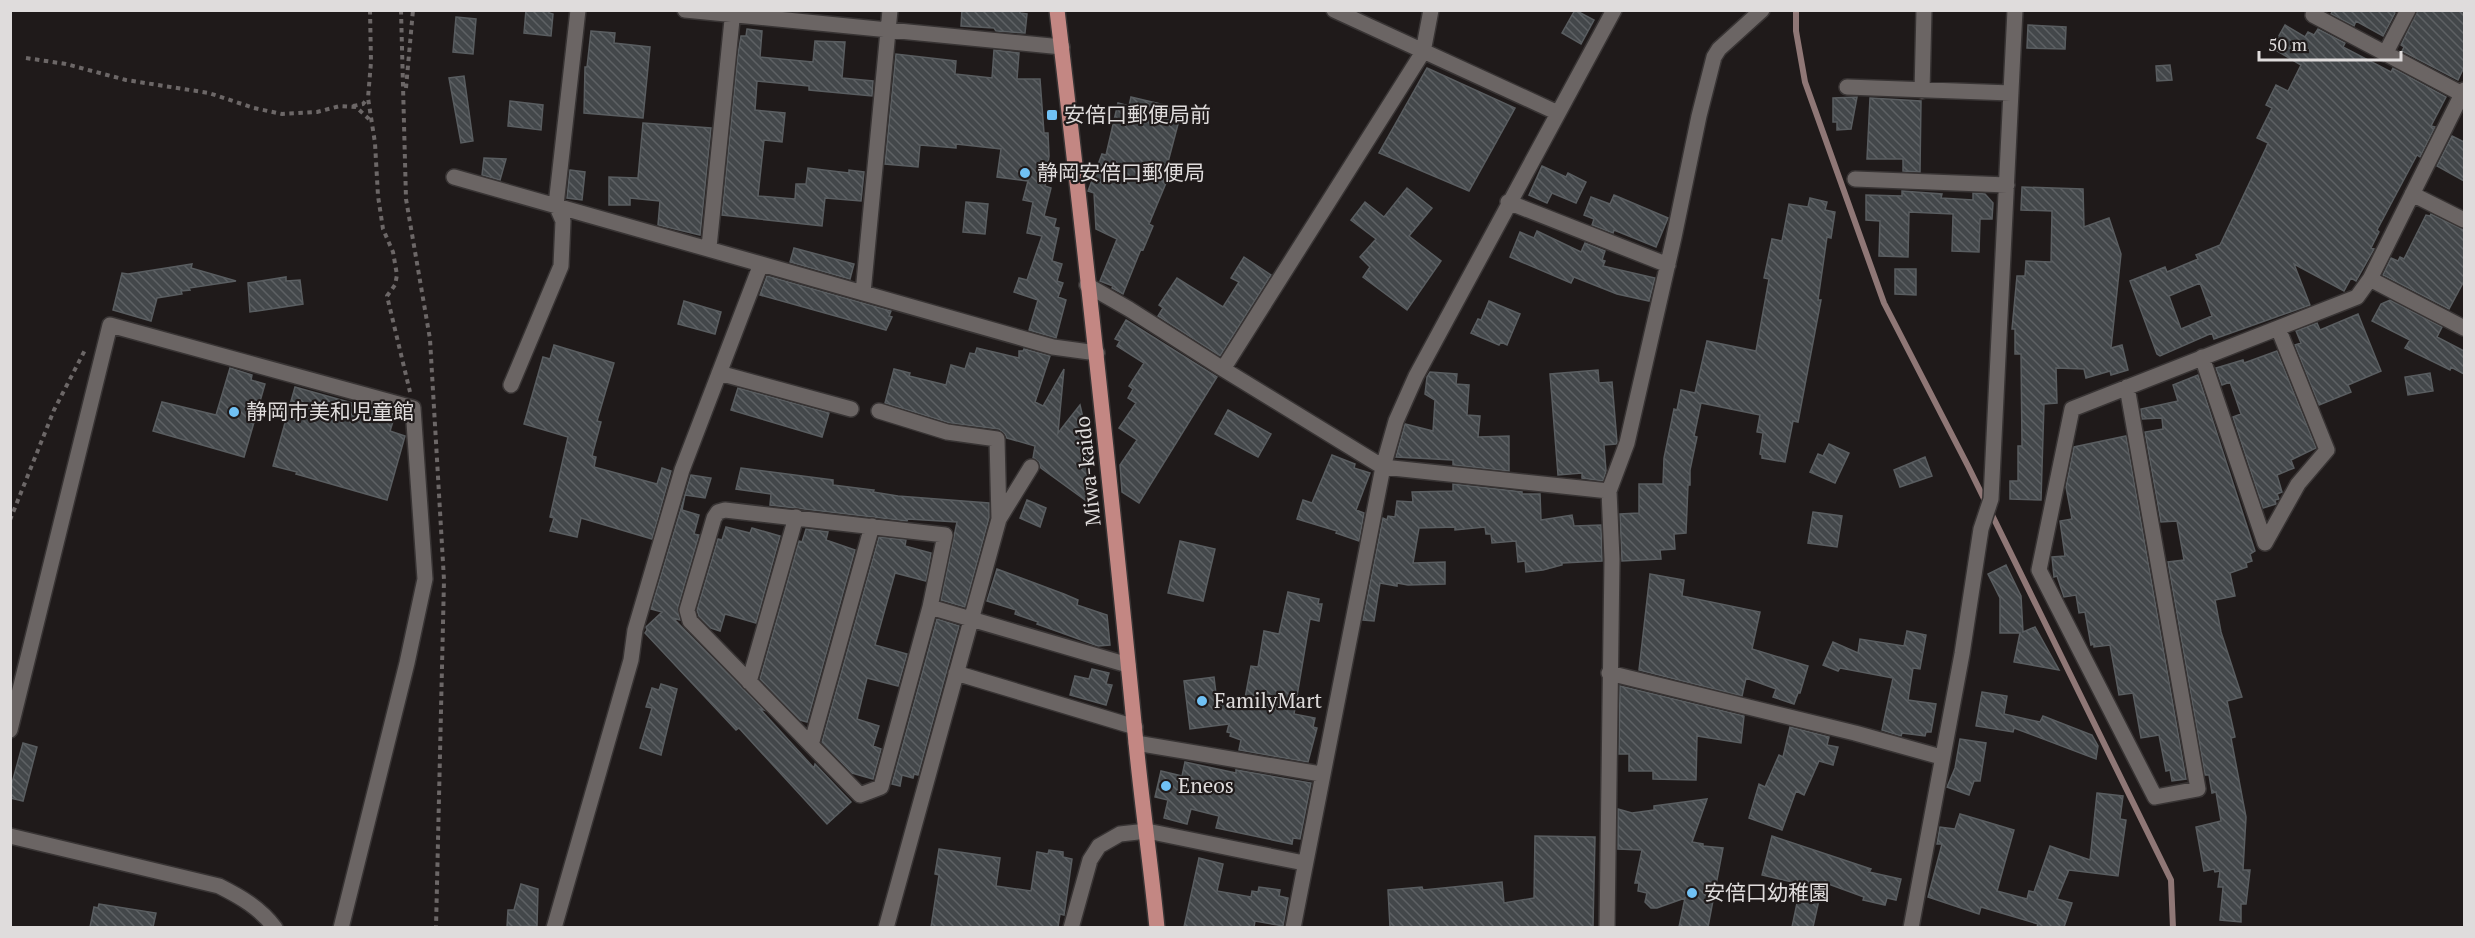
<svg xmlns="http://www.w3.org/2000/svg" width="2475" height="938" font-family="'PT Serif','Noto Sans JP',serif">
  <style>
    .lines { fill: none; stroke-linecap: round; stroke-linejoin: round }
    .stream { stroke: #8f7776; stroke-width: 6 }
    .building { fill: url(#building-back-hatch); stroke: #595d60; stroke-width: 1.5; fill-rule: evenodd }
    .street-casing { stroke: #383434; stroke-width: 18 }
    .primary-casing { stroke: #383434; stroke-width: 18 }
    .path { stroke: #6c6767; stroke-width: 4; stroke-dasharray: 4.5 4.5; stroke-linecap: butt }
    .street { stroke: #6b6564; stroke-width: 15 }
    .primary { stroke: #c38783; stroke-width: 15 }
    .poi-dot { fill: #70c1f4; stroke: #1f1a1a; stroke-width: 2 }
    .labels { text-anchor: middle; stroke-width: 4.5; stroke-linejoin: round; paint-order: stroke }
    .poi-label { font-size: 21px; fill: #dfdcdc; stroke: #1f1a1a; text-anchor: start }
    .street-label { font-size: 21px; fill: #dfdcdc; stroke: #1f1a1a }
  </style>
  <defs>
    <pattern id="building-back-hatch" width="6" height="6" patternUnits="userSpaceOnUse" patternTransform="scale(1.5)"><rect width="6" height="6" fill="#43474a"/><path d="M-1 5l2 2M0 0l6 6M5-1l2 2" fill="none" stroke="#5e6164"/></pattern>
  </defs>
  <rect width="100%" height="100%" fill="#1f1a1a"/>
  <g class="lines">
    <path class="stream" d="M1796,10V31L1805,82L1884,303L1968,466L2171,880L2173,928"/>
  </g>
  <path class="building" d="M526,10H549V13L553,14L551,36L524,33Z
    M962,10H1020V13L1027,14L1025,33L996,31L994,28L961,26Z
    M1575,10L1594,20L1581,44L1562,33Z
    M2333,10H2391L2395,13L2383,36L2356,21L2354,26L2331,14Z
    M2418,10H2464V67L2458,80L2402,51L2404,47L2401,45Z
    M456,17L476,19L473,54L453,52Z
    M2028,25L2066,27L2065,49L2027,48Z
    M2285,25L2305,37L2308,32L2314,35L2318,29L2345,43L2343,47L2391,72L2393,68L2446,97L2431,126L2435,127L2420,157L2417,155L2377,230L2379,232L2371,248L2374,249L2356,281L2351,278L2344,291L2294,264L2310,305L2214,339L2212,333L2160,356L2157,354L2130,281L2165,267L2167,272L2198,259L2196,255L2220,245L2266,148L2268,143L2257,138L2272,108L2266,105L2276,85L2288,91L2301,65L2272,48ZM2200,283L2212,316L2181,329L2169,296Z
    M747,29L762,31L760,57L813,62L815,41L845,42L842,78L873,81L872,96L809,90V86L757,81L755,110L785,113L782,142L764,140L758,196L795,199L796,184H806L808,168L849,173V170L864,172L861,201L825,198L822,226L722,215L738,54L741,36H746Z
    M591,31L615,33L614,43L650,47L643,118L584,113L585,67H587Z
    M994,50L1019,53L1017,79H1040L1044,133H1048L1049,156L1045,186L1051,188L1044,216L1056,219L1054,227L1059,228L1052,261L1062,264L1057,281L1063,283L1058,297L1066,300L1056,338L1029,330L1038,300L1014,292L1019,278L1027,280L1042,236L1027,233L1033,202L1023,200L1028,181L997,177L1001,149L956,144V148L920,145L918,167L885,164L896,54L956,61L955,74L992,78Z
    M2170,65L2172,80L2157,81L2156,66Z
    M1427,68L1515,108L1469,191L1379,153Z
    M464,76L473,141L461,143L449,78Z
    M1131,97L1182,109L1163,181L1166,183L1149,224L1153,226L1143,250L1141,249L1123,294L1112,288L1113,286L1100,281L1117,239L1096,229L1094,193L1088,191L1102,154L1106,155L1118,103L1129,106Z
    M1857,97L1851,129L1837,130V122H1833V98Z
    M1870,98L1921,101L1920,172L1903,171V159H1867Z
    M510,101L543,105L541,130L508,126Z
    M643,123L711,128L700,235L658,225L660,201L630,198V205H609V177L638,178Z
    M2452,136L2464,142V181L2437,166Z
    M484,158L506,159L500,180L482,175Z
    M1542,166L1566,177L1568,173L1586,182L1576,203L1552,193L1547,203L1529,195Z
    M570,170L585,172L582,200L567,198Z
    M2022,187L2083,189L2084,227L2109,218L2121,254L2111,348L2122,345L2128,370L2111,375L2110,371L2086,378L2084,369L2056,368L2057,403L2044,404L2041,500L2010,499V481H2018V446H2022L2021,354H2015V329H2012L2017,276H2025L2026,261L2051,262L2052,211L2021,210Z
    M1407,188L1432,208L1409,236L1441,261L1407,310L1363,277L1370,267L1360,257L1376,239L1351,220L1365,202L1384,217Z
    M1902,191L1942,194L1941,198L1973,200V193L1985,194L1993,203L1992,219H1980L1979,252L1952,251L1953,214L1909,212L1908,257L1879,256L1880,221L1866,220V195L1902,196Z
    M1614,195L1668,218L1656,247L1614,230L1613,233L1592,225L1594,219L1584,215L1591,197L1610,204Z
    M1810,198L1827,202L1825,210L1835,212L1831,238L1827,237L1818,300H1821L1798,422L1793,421L1785,462L1762,458V455L1760,454L1763,433L1757,432L1760,415L1701,403L1694,436L1697,437L1690,470V485H1688L1686,533L1674,534L1675,549L1660,550L1661,559L1622,561L1620,514L1639,513V484H1663L1664,458L1674,409L1677,410L1681,390L1695,393L1707,341L1756,351L1769,279L1764,278L1772,239L1782,241L1789,204L1808,207Z
    M966,202L988,204L985,234L963,232Z
    M2431,214L2464,230V281L2449,309L2383,275L2391,258L2398,261L2400,257L2404,259L2426,215L2430,216Z
    M1537,231L1581,252L1585,243L1605,251L1602,260L1605,261L1603,266L1655,278L1649,301L1617,294L1574,277L1571,283L1510,257L1520,232L1534,238Z
    M794,248L854,264L850,279L790,262Z
    M1244,257L1271,275L1220,356L1158,316L1163,308L1159,305L1177,278L1223,307L1239,282L1231,278Z
    M192,264L191,268L236,281L189,288L190,290L181,291L182,294L157,298L151,321L113,310L122,273L128,274Z
    M1895,269H1916V295L1895,294Z
    M767,276L891,311L889,316L892,317L886,330L760,295Z
    M286,277V281L300,280L303,304L250,312L248,283Z
    M2390,300L2442,327L2437,337L2464,351V374L2451,367L2450,370L2405,348L2410,340L2372,321L2381,304Z
    M684,301L721,312L715,334L678,324Z
    M1489,301L1520,314L1507,345L1501,342L1499,345L1471,333L1478,319L1481,320Z
    M2358,314L2381,371L2348,385L2351,392L2319,405L2295,345L2301,343L2296,331L2317,323L2320,330Z
    M1126,320L1217,377L1139,503L1122,492L1120,465L1137,440L1119,428L1136,403L1128,398L1133,389L1129,386L1144,363L1117,346L1120,341L1115,339Z
    M554,345L614,363L597,421L601,422L592,456L596,457L594,467L657,484L662,468L671,471L652,539L581,518L577,537L550,531L554,518L550,517L568,437L524,424L543,357L550,359Z
    M977,348L1019,358V351H1023L1024,349L1050,356L1035,402L1043,406L1064,369L1058,433L1080,405L1089,443L1092,505L1041,468L1039,462L1033,458L1035,446L1007,438L1005,434L999,429L950,423L885,403L894,369L910,373L909,376L946,385L951,365L965,369L970,353L975,354Z
    M2277,351L2316,448L2291,460L2294,468L2277,475L2282,492L2277,494L2279,499L2275,500L2276,504L2263,508L2233,417L2241,414L2230,382L2222,385L2216,368L2243,360L2244,363Z
    M230,368L252,375L251,380L265,384L244,457L153,431L162,402L216,415Z
    M1598,370L1599,383L1612,382L1617,442L1616,444L1604,445L1606,471L1603,481L1582,478V473L1558,475L1550,374Z
    M1430,372L1457,374L1456,384L1469,385L1467,415L1480,416L1478,437L1509,436V471L1453,465V460L1396,457L1405,424L1433,431L1435,400L1425,394L1427,377Z
    M2430,373L2433,391L2408,395L2405,377Z
    M2198,375L2255,551L2250,554L2252,561L2246,563L2247,567L2230,573L2235,596L2215,600L2221,632L2242,697L2227,701L2235,737L2231,738L2246,817L2243,870H2250L2246,904H2241V922L2220,920L2223,887H2218L2220,871L2215,872L2214,869L2204,871L2196,827L2221,821L2216,792L2212,793L2209,775H2205L2168,562L2184,560L2177,521L2161,522L2145,432L2163,429L2162,418L2142,419L2141,409L2178,401L2173,385Z
    M295,387L395,415L390,431L405,436L387,500L296,474L297,472L273,466Z
    M738,388L829,413L822,437L731,410Z
    M1228,410L1271,434L1258,457L1215,434Z
    M2126,436L2186,779L2172,781L2170,770L2166,771L2159,735L2141,738L2133,693L2119,695L2110,645L2094,647V644L2091,645L2085,612L2079,613L2076,595L2064,597L2057,576L2054,577L2052,557L2065,556L2060,521L2072,519L2066,487L2074,447Z
    M1829,444L1849,453L1835,483L1810,472L1818,454L1823,456Z
    M1332,455L1355,464L1354,468L1370,473L1356,510L1364,513L1359,541L1336,533L1337,531L1297,519L1303,500L1312,503Z
    M1925,457L1932,476L1900,487L1894,470Z
    M741,468L833,480V485L874,490L873,492L898,496L989,503V518L965,607L941,600L957,522L908,519L907,521L770,505L771,494L736,489Z
    M691,475L711,478L705,498L685,495L682,510L699,515L694,534L699,535L678,607L680,620L673,618L764,710L760,709L814,768L815,764L851,802L827,824L739,728L736,730L645,633L647,630L646,627L662,612L651,609Z
    M1453,484L1522,492V494H1540L1541,520L1572,515L1574,526L1601,525L1602,561L1562,563V565L1543,570L1526,572L1525,561L1518,562L1516,541L1492,543L1491,534H1486L1485,527L1455,530V527L1419,528L1413,563L1445,562V584L1408,585L1397,583V586L1380,583L1374,621L1363,620L1383,518L1387,520L1388,516L1395,517L1397,501L1413,502L1412,492L1453,491Z
    M1027,500L1046,508L1040,527L1020,518Z
    M1813,512L1842,516L1837,547L1808,543Z
    M726,527L750,533L752,528L780,536L756,623L725,614L720,631L711,628L699,616L697,610L718,539L722,540Z
    M806,529L828,532L826,540L855,550L807,722L800,720L760,679L799,541L802,542Z
    M879,537L906,540L905,546L931,553L926,581L895,573L875,645L907,654L898,686L867,678L857,719L879,726L873,746L881,749L873,779L852,773L822,742Z
    M1180,541L1215,549L1203,601L1168,593Z
    M2006,565L2021,596L2023,632L2035,627L2059,670L2014,662L2020,633H2000V598L1988,574Z
    M997,569L1064,594L1078,600L1077,605L1107,615L1110,645L1098,646L1037,624L1038,622L1015,614L1016,610L987,601Z
    M1650,574L1684,580L1682,596L1760,612L1752,649L1808,666L1800,693H1798L1794,704L1773,697L1776,689L1746,678L1742,696L1639,670Z
    M1288,592L1319,599L1318,604H1322L1319,621L1310,619L1294,714L1315,718L1313,727L1317,728L1308,762L1239,750L1241,740L1230,736L1231,733L1227,732L1229,724L1190,729L1184,681L1214,677L1217,702L1243,709L1251,666L1258,667L1264,631L1279,634Z
    M937,619L959,626L918,775L914,774L913,778L902,775L900,786L892,784Z
    M1907,631L1926,635L1920,669L1913,668L1908,700L1936,704L1931,732H1926L1925,736L1902,733L1901,736L1882,730L1893,678L1840,668L1838,671L1823,665L1833,642L1858,653L1860,639L1904,646Z
    M1092,669L1109,673L1106,684L1112,685L1106,705L1070,695L1075,676L1089,679Z
    M661,684L677,689L661,755L640,748L652,708L646,707L652,688L659,690Z
    M1620,686L1744,716L1741,743L1697,736L1696,780L1653,779V771H1629V754H1619Z
    M1982,692L2007,696L2004,714L2040,722L2043,716L2092,735L2098,746L2096,759L2014,728L2013,732L1976,726Z
    M1790,727L1829,737L1827,745L1838,747L1833,765L1819,761L1804,795L1796,791L1782,830L1749,818L1759,784L1765,787L1779,755L1783,757Z
    M1960,739L1986,743L1980,781H1974L1969,795L1947,787L1955,768Z
    M23,743L37,747L23,801L10,798V790Z
    M1185,762L1236,773V770L1311,783L1300,839L1293,838L1292,844L1216,828L1219,816L1191,809L1187,824L1164,818L1168,800L1155,797L1161,771L1182,776Z
    M2097,793L2123,796L2120,819L2126,820L2118,876L2069,870L2057,899L2072,903L2064,927H2037L2038,924L1981,907L1979,914L1928,897L1942,844H1937L1940,827L1955,829L1960,814L2014,830L1997,891L2027,899L2029,891L2034,892L2050,846L2090,860Z
    M1707,799L1692,842L1703,844V846L1723,848L1708,927H1679L1685,898L1657,908H1651L1645,902L1647,893L1638,891L1639,883H1635L1642,850L1618,849V809L1632,813L1654,810V806Z
    M1535,836L1595,837L1593,927H1390L1388,890L1422,887L1423,890L1502,882L1504,903L1534,898Z
    M1772,836L1871,869L1869,872L1901,879L1896,900L1887,898L1885,905L1863,900L1864,897L1823,882L1813,927H1792L1801,884L1762,875Z
    M939,849L1000,858L996,886L1031,891L1037,852L1048,854L1049,850L1063,852V857L1072,859L1064,915L1060,914L1058,927H931L939,875L935,874Z
    M1199,858L1223,864L1217,891L1251,897L1252,891L1258,892L1259,887L1280,890L1279,896L1288,898L1283,926L1255,921L1254,927H1184Z
    M521,884L538,889L537,926L507,927L508,910H514Z
    M99,904L156,913L153,927H90L94,907L98,908Z"/>
  <g class="lines">
    <g class="street-casing">
      <path id="street" d="M685,10L1062,47
        M1334,10L1558,113
        M2316,10L2313,15L2462,94
        M2385,54L2408,10
        M1847,87L2011,93
        M1922,91L1924,10
        M454,177L761,264
        M1855,179L2007,185
        M2412,194L2464,220
        M1508,202L1668,265
        M709,247L733,10
        M2370,279L2464,328
        M1087,285L1129,309L1223,369L1383,467L1609,491
        M863,293L890,10
        M2202,357L2265,543L2298,484L2327,450L2278,328
        M1223,369L1423,52L1431,10
        M719,373L851,409
        M511,385L561,266L563,221L556,205L578,10
        M2127,387L2198,789L2155,797L2039,570L2072,409L2357,297L2370,279L2464,90
        M879,411L947,432L997,439L999,519
        M725,510L945,535L930,607L881,787L860,795L690,621L687,610L714,518L718,512Z
        M930,607L1128,665
        M956,673L1135,727
        M1609,673L1855,733L1941,757
        M749,682L796,517
        M10,730L110,325L413,408L425,579L407,663L341,928
        M1136,743L1321,774
        M811,745L872,526
        M10,836L219,886C241,897 260,908 275,928
        M554,928L631,660L635,630L682,470L761,264L1053,347L1097,353
        M886,928L999,519L1031,467
        M1071,928L1090,860L1099,846L1120,834L1147,831L1304,863
        M1293,928L1383,467L1396,421L1416,376L1614,10
        M1607,928L1612,559L1609,491L1627,443L1674,237L1699,116L1714,57L1719,49L1762,10
        M1911,928L1962,654L1981,529L1991,499L2015,10"/>
    </g>
    <g class="primary-casing">
      <path id="primary" d="M1057,10C1086,254 1112,499 1136,743C1142,805 1151,866 1157,928"/>
    </g>
    <path class="path" d="M370,10L371,62L368,98L375,143L378,196L383,229L393,252L397,275L395,285L387,296L410,392
      M401,10L406,199L430,339L444,580L436,928
      M26,58L66,64L126,80L209,93L254,108L282,114L317,112L340,106L356,107L369,119
      M406,88L413,10
      M353,106L363,104L367,99
      M10,520L54,410L86,348"/>
    <use href="#street" class="street"/>
    <use href="#primary" class="primary"/>
  </g>
  <g class="poi-dot">
    <rect x="1046" y="109" width="12" height="12" rx="3"/>
    <circle cx="1025" cy="173" r="6"/>
    <circle cx="234" cy="412" r="6"/>
    <circle cx="1202" cy="701" r="6"/>
    <circle cx="1166" cy="786" r="6"/>
    <circle cx="1692" cy="893" r="6"/>
  </g>
  <g class="labels">
    <g class="poi-label">
      <text x="1064" y="122">安倍口郵便局前</text>
      <text x="1037" y="180">静岡安倍口郵便局</text>
      <text x="246" y="419">静岡市美和児童館</text>
      <text x="1214" y="708">FamilyMart</text>
      <text x="1178" y="793">Eneos</text>
      <text x="1704" y="900">安倍口幼稚園</text>
    </g>
    <g class="street-label">
      <text transform="translate(1088 471) rotate(-96)" y="7">Miwa-kaido</text>
    </g>
  </g>
  <rect width="2475" height="938" fill="none" stroke="#dfdcdc" stroke-width="24"/>
  <path d="M2259 51v9h142v-9" fill="none" stroke="#dfdcdc" stroke-width="3"/>
  <text x="2268" y="51" font-size="18" fill="#dfdcdc" stroke="#1f1a1a" stroke-width="4.5" paint-order="stroke">50 m</text>
</svg>
